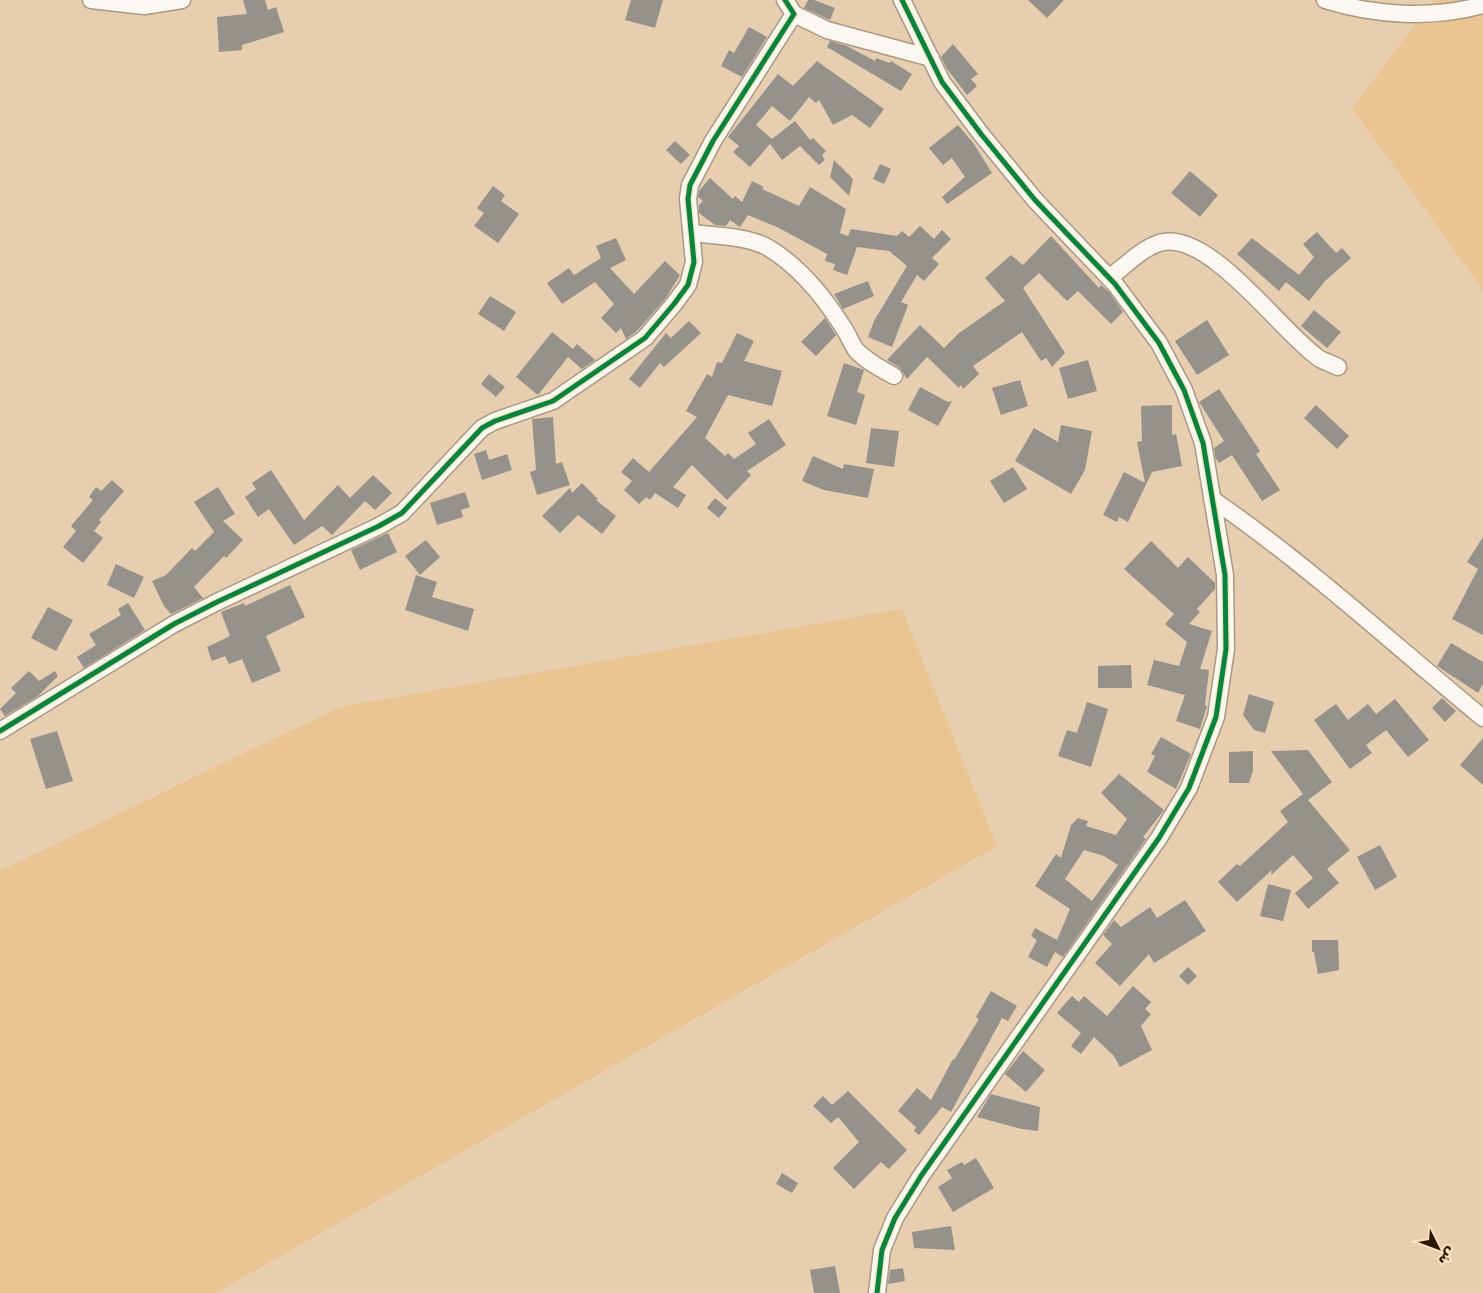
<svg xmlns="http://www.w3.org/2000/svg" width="1483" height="1293" font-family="'DejaVu Sans','Noto Sans Arabic',sans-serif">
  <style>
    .green { fill: #eac491 }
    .building { fill: #95928c; fill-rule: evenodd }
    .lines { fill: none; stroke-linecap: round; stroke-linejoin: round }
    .minor-casing { stroke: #ab9980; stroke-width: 19 }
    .minor { stroke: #fbf8f3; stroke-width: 16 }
    .cycleway-casing { stroke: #fce2c0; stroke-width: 8 }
    .cycleway { stroke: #00873e; stroke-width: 5 }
  </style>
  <rect width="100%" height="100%" fill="#e6ceaf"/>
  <path class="green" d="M1434,0H1483V290L1352,108Z
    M902,609L997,846L216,1293H0V871L340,707Z"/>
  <path class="building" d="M243,0H265L268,10L276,7L284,32L242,45V50L219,52L217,17L247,14Z
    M631,0H663L655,28L625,20Z
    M808,0H814L835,8L830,20L804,8Z
    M1028,0H1064L1047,18Z
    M749,27L767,37L742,77L721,66L729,50L734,53Z
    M830,41L847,46L875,61L876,58L890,63L891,61L912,74L901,91L827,47Z
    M953,44L978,74L971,79L977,86L967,95L947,69L941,57Z
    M817,61L884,109L870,128L852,115L833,125L819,100L816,103L809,97L790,121L772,106L756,125L772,139L795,121L810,140L813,138L826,151L822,155L825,160L819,165L800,146L782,160L770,144L750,167L733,152L739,146L728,137L778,74L793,86Z
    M958,125L974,144L992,173L947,204L942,197L965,177L952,158L943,165L929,148Z
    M675,141L690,155L681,164L666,150Z
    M834,160L853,179L849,196L830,177Z
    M880,164L891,169L884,184L873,179Z
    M1190,171L1218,195L1200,217L1171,193Z
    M710,178L733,199L735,196L742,202L752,181L764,187L762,189L799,206L810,187L846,209L840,233L848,236L851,229L897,236L902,231L909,237L920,226L934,239L942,230L951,239L932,258L939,264L924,281L917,275L901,302L908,305L892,347L868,337L874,321L907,266L889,251L857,247L847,275L833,270L835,264L825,261L827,254L779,228L748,215L740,227L730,220L726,226L715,225L699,213V205L703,201L698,197L699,191Z
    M493,186L505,195L501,201L519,214L498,243L474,226L484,213L477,208Z
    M1317,232L1336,253L1342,248L1351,258L1325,281L1309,301L1286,282L1279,291L1237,254L1252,238L1299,275L1314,257L1303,244Z
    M1051,236L1099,288L1101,285L1110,293L1123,312L1111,324L1078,291L1067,301L1039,273L1023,288L1065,353L1052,367L1046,358L1041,361L1022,332L973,366L979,374L963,389L961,385L959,388L927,357L907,379L899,367L887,360L920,325L944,348L959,333L1005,301L985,278L1011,255L1023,265Z
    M616,238L626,260L610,268L634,294L665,261L680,275L666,298L638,330L626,339L621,328L616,333L601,318L614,304L595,282L562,304L547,283L569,268L574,275L601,258L596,246Z
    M868,281L874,296L843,309L834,294Z
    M490,296L516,312L504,331L478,314Z
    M1314,310L1341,332L1327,348L1301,326Z
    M825,318L836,335L816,356L801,342Z
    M1207,320L1229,355L1197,375L1175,341Z
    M689,321L701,333L664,367L660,363L640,388L629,379L666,333L671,338Z
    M552,332L573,349L577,344L595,360L582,369L568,357L538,395L516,377Z
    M737,333L754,341L744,361L782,371L772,406L728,395L705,438L725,456L728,453L734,459L756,444L748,433L769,419L786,445L747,471L751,475L727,500L692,465L673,487L686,495L678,508L655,493L650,500L646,497L639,504L624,490L632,481L621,472L633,458L649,472L697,417L686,411L707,374L712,377L717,362L722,363Z
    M1088,360L1097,391L1068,399L1059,368Z
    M844,363L864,370L857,392L865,395L856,425L827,416Z
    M489,374L505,387L496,397L481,384Z
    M1020,380L1028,406L1001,415L992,388Z
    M920,387L948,402L952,401L938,426L908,410Z
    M1219,389L1260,451L1256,454L1280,490L1262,501L1232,455L1219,463L1215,457L1214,448L1224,441L1199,402Z
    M1172,405V435L1176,434L1182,466L1152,472L1128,522L1119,517L1117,522L1103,515L1124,472L1145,483L1137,442L1142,441L1141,406Z
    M1316,405L1349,436L1337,449L1304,418Z
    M553,417L556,464L562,462L570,485L537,495L530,472L536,470L532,419Z
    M1061,425L1092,431L1085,470L1071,494L1015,461L1034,428L1058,442Z
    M871,428L899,431L894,467L866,463Z
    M486,450L489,460L507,454L512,470L482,480L474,454Z
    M813,456L843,469L844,464L874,469L868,498L824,490L802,481Z
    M1013,467L1027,489L1004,503L990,481Z
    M271,470L304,520L338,485L350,498L373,475L392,493L375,510L365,501L332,535L322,526L294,545L269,509L258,517L245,497L256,489L252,483Z
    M112,480L124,491L99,520L101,522L94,531L103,538L83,563L63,547L76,531L71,526L93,500L89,497L96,487L101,491Z
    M582,483L598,499L596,500L616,516L602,534L578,515L560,533L542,516L570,488L572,493Z
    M218,487L235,514L223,521L243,540L226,558L224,556L194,587L203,598L171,614L164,606L152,581L166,575L192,548L195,551L214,532L194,502Z
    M465,492L470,507L461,510L463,517L437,525L430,503Z
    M715,498L727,508L719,518L707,508Z
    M388,533L397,552L360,570L351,550Z
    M1483,537V635L1452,619L1478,569L1467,562Z
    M426,540L440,557L420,575L405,556Z
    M1151,541L1178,568L1188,557L1215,583V589L1197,609L1200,612L1189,624L1212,631L1200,669L1209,670L1205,705L1207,706L1200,729L1176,721L1185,695L1147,685L1154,660L1179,666L1187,642L1165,624L1174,614L1124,569Z
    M116,564L144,577L134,598L107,585Z
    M416,575L437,582L432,597L474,609L468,631L405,610Z
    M290,585L305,617L266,636L281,671L252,683L242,659L229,664L225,656L212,661L207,647L230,636L221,612L244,603L245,606Z
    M128,603L145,630L84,668L77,657L96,645L89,634L121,615L118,609Z
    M48,607L73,620L56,651L31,638Z
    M1451,643L1483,662V684L1478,693L1437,666Z
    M1131,665L1132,688H1098V666Z
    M29,671L39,681L55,671L58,676L38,696L5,716L0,709L16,693L11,688Z
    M1249,694L1274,702L1265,733L1254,730L1243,715Z
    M1442,698L1456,711L1445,722L1432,708Z
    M1395,699L1429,740L1408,757L1386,730L1366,745L1372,753L1350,769L1314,720L1336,704L1348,720L1368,704L1376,714Z
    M1087,702L1108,709L1091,767L1058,756L1067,730L1077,733Z
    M57,731L73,781L46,789L30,739Z
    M1161,737L1191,754L1176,789L1147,772L1155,756L1151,754Z
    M1483,738V785L1460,765Z
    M1308,750L1332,782L1308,800L1350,850L1327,869L1339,883L1308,909L1295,893L1313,878L1293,855L1271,875L1272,870L1237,902L1218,882L1237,864L1240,866L1288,822L1280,811L1303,794L1271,751Z
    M1253,751V771L1249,783H1229V752Z
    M1119,774L1164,810L1143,837L1146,839L1063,957L1055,952L1047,967L1028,957L1037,940L1031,936L1035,928L1057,940L1070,909L1035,886L1056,854L1061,858L1071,825L1078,818L1088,821L1086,826L1116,835L1127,819L1101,793ZM1084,850L1104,856L1118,865L1092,901L1065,879Z
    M1380,845L1397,877L1375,890L1357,857Z
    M1268,884L1291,890L1283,921L1260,916Z
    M1185,900L1206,931L1154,963L1149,954L1120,986L1095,963L1112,944L1103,935L1114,920L1121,927L1150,907L1157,918Z
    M1312,940H1338L1339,970L1318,974L1314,952H1312Z
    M1188,967L1197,976L1188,985L1179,976Z
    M1133,986L1151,1002L1145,1009L1151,1014L1141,1026L1152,1050L1120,1067L1114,1056L1094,1037L1081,1054L1071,1046L1081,1033L1057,1013L1072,996L1079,1002L1084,996L1107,1016Z
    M991,991L1017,1006L1008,1021L1002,1018L951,1112L942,1107L919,1135L914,1131L916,1127L898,1111L917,1088L931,1100L953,1059L954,1060L979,1019L976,1017Z
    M1023,1051L1045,1070L1026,1092L1005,1074Z
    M848,1091L907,1150L889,1169L881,1162L854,1189L833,1168L859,1142L838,1117L831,1123L813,1106L823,1096L832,1105Z
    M991,1094L1040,1107L1038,1131L1022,1129L977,1117Z
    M976,1158L994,1188L953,1212L938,1187L952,1178L947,1170L962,1162L964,1165Z
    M782,1173L798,1183L792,1193L776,1184Z
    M951,1226L955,1250L914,1248L912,1232Z
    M835,1266L840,1293H814L810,1270Z
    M903,1268L905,1281L888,1284L890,1270Z"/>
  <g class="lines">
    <g class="minor-casing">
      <path id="minor" d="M91,0L144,6L182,0
        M1325,0C1375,16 1432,19 1483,5
        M794,14L827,30L931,58
        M692,233C716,236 746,236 767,247C798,265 824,297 843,327C848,334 851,343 856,350C866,361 881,369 894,376
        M1109,278C1124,267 1141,249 1159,243C1209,228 1280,332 1320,359C1326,362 1332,364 1338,367
        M1212,499C1308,565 1393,644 1483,718
        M0,731L174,624L217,602L379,526L402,513L482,428L495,421L553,401L645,338L674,304L688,285L694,262L688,199L690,185L713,141L794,14L785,0
        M877,1293L882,1250L895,1218L921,1176L1159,838L1189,788L1216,717L1226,649L1225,575L1203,443L1184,390L1159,343L1115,284L1035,200L981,134L942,82L902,0"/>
    </g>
    <use href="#minor" class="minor"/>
    <g class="cycleway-casing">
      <path id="cycleway" d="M0,731L174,624L217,602L379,526L402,513L482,428L495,421L553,401L645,338L674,304L688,285L694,262L688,199L690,185L713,141L794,14L785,0
        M877,1293L882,1250L895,1218L921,1176L1159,838L1189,788L1216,717L1226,649L1225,575L1203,443L1184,390L1159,343L1115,284L1035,200L981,134L942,82L902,0"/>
    </g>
    <use href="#cycleway" class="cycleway"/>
  </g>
  <g transform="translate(1438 1248) rotate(132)" stroke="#fce2c0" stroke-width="4" paint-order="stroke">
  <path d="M0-4L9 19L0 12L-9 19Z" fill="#291903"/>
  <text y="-8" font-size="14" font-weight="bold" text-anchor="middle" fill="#291903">ش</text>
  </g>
</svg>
